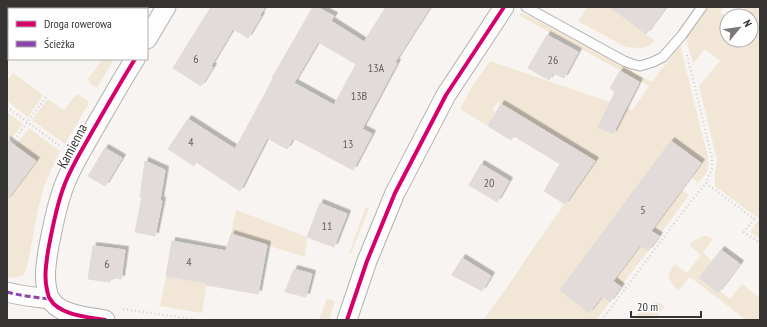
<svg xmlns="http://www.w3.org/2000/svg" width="767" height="327" font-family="'PT Sans Narrow',sans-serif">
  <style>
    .green { fill: #f2e7d6 }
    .building { fill: #e3dbda; stroke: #dfdcdb; fill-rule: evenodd; filter: url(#shadow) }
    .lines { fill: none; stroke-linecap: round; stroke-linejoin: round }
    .service-casing { stroke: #b2b0ae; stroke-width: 11 }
    .minor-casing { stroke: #b2b0ae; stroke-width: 21 }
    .path { stroke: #d4d4d3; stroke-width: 2.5; stroke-dasharray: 1 3; stroke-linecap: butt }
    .service { stroke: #fefdfd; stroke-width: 9 }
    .minor { stroke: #fefdfd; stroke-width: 19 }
    .quiet { stroke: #8e44ad; stroke-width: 3; stroke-dasharray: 6 3; stroke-linecap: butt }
    .cycleway-casing { stroke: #fff; stroke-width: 6 }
    .cycleway { stroke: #d6006c; stroke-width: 4 }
    .labels { text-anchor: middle; stroke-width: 3.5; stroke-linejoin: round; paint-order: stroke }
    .number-label { font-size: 12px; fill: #656260 }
    .street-label { font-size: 14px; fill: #363433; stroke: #fff }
  </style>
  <defs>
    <filter id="shadow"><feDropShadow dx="3.5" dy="-3.5" stdDeviation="0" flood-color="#0004"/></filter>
  </defs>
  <rect width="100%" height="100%" fill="#f7f4f2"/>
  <path class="green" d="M587,7H621L646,34L655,41L646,47L640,48L626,47L578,21Z
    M709,7H724L720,12L727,18V40H751V16H739L744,9L742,7H760V239L750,232L759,219L715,186V173L717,160L699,86L720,61L705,49L693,64L686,38Z
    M520,13L530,16L652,82L680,45L708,157C709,170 707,174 698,183L691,177L701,163L671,141L560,290L589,312L602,296L610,302L599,316L597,320H483L508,286L536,244L595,161L498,102L492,110L496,113L488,126L460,109L472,87L490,61L610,102L632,110L649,86L520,16Z
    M103,59H114L97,88L90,84L88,79Z
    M13,73L43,95L28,117L7,101V81Z
    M77,95H79L88,101L89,103L65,144L32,120L48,99L64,110L74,97Z
    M7,112L23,124L9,141L7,140Z
    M29,128L60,151L44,186L38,209L28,263L25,273L23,275L19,277L7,278V186L14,191L36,161L15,146Z
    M681,190L689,195L659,236L651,231Z
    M366,207L369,208L351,254L349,253Z
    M236,210L307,237L305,257L231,234Z
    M703,236H707L713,239L703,253L712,261L699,279L718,293L720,291L730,299L742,284L760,298V320H746L690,277L679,290C673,287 668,279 669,273C670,270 673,266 675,264L687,273L701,255L689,245L693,241Z
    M640,245L648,251L620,287L613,281Z
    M166,276L207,283L202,313L160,306Z
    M327,298L335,301L329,320H319Z
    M654,302L660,303L665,306L654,320H635C637,310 644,305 654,302Z"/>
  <path class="building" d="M211,7H265L260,15L261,16L248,38L233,29L211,66L213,67L201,86L173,68Z
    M313,7H317L334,16L331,21L364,42L386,7H430L395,62L397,63L362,129L372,134L353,170L293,138L287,149L267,138L240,191L196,162L194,166L168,149L188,119L235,149L273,79L272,78ZM318,42L356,64L334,105L294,83Z
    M610,7H666L646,34Z
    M547,35L578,52L564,78L553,73L549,80L528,68Z
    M620,71L639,82L613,134L598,127L615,92L610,88Z
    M501,104L595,161L565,204L544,191L560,164L514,136L511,140L488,126Z
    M7,140L36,161L7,200Z
    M671,141L701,163L651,231L659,236L648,251L640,245L613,281L621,287L610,302L602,296L589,313L560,290Z
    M105,148L122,158L105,186L88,176Z
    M145,161L165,170L160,200L162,201L155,236L135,232L142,197H140Z
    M481,164L509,181L497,202L469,185Z
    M320,203L347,214L334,247L307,237Z
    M231,234L267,245L258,294L206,285L207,283L166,276L172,241L226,251Z
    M93,246L125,250L121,279L111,277L110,282L88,279Z
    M721,250L740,264L718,293L699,278Z
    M462,258L491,276L482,291L452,275Z
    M294,269L312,274L306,297L285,292Z"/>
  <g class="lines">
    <g class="service-casing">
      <path id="service" d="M526,7L624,61L632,64L640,66L653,62L663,57L682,35L702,7"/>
    </g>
    <g class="minor-casing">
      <path id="minor" d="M147,39L166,7
        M7,292C21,296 35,297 49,299
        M105,320C88,317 59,315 50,299C48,297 48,293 47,290C44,277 46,265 48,251C52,230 56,207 64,186C71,167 82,150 92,132C106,108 120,83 135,59
        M347,320L367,261L395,193L446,95L504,7"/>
    </g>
    <path class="path" d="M687,55L712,158V168L706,183
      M7,73L9,70
      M7,107L60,146
      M12,143L46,97
      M123,309L199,320
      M602,320L679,217L706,183L754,219L744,232L760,243"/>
    <use href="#service" class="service"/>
    <use href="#minor" class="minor"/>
    <path class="quiet" d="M7,292C21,296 35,297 49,299"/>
    <g class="cycleway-casing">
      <path id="cycleway" d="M105,320C88,317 59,315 50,299C48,297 48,293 47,290C44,277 46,265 48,251C52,230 56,207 64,186C71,167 82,150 92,132C106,108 120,83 135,59
        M347,320L367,261L395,193L446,95L504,7"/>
    </g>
    <use href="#cycleway" class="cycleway"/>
  </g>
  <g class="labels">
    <g class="number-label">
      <text x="196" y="63">6</text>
      <text x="553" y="64">26</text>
      <text x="376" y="72">13A</text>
      <text x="359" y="100">13B</text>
      <text x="191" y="146">4</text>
      <text x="348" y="148">13</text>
      <text x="489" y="187">20</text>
      <text x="643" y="214">5</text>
      <text x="327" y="230">11</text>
      <text x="189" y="266">4</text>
      <text x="107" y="268">6</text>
    </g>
    <g class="street-label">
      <text transform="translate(72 146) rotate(-62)" y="5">Kamienna</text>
    </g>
  </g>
  <rect width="767" height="327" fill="none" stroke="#363433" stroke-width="16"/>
  <rect x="8" y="8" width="140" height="52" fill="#ffffff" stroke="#afaead"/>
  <rect x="16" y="21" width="20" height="6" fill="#d6006c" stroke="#afaead"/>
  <text x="44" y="28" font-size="12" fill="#363433">Droga rowerowa</text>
  <rect x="16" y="41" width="20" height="6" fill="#8e44ad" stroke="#afaead"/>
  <text x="44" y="48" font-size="12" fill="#363433">Ścieżka</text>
  <g transform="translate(739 28) rotate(61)"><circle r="19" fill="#ffffff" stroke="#afaead"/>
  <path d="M0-3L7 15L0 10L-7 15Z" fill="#7a7776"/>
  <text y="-6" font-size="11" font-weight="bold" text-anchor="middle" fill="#363433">N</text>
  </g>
  <path d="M631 311v6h70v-6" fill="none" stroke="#363433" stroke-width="2"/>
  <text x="637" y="311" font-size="12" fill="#363433" stroke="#ffffff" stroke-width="3" paint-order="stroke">20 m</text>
</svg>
